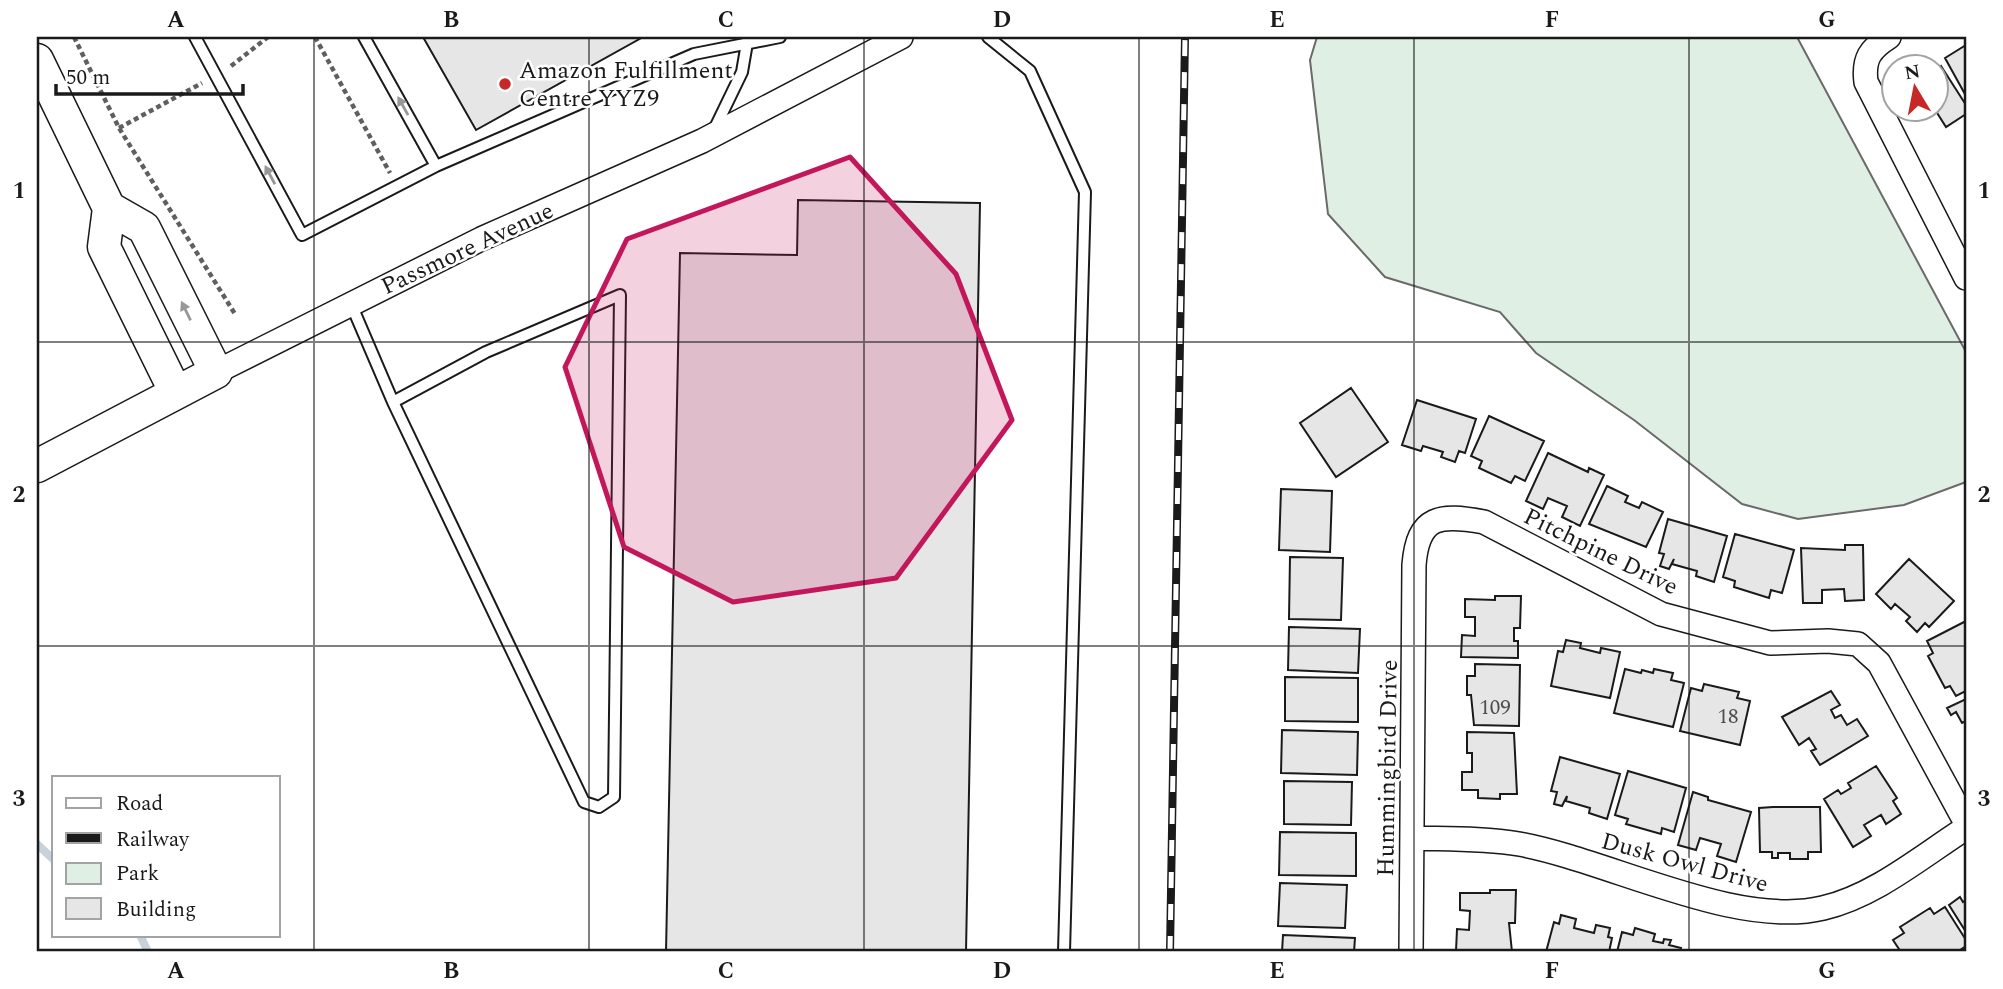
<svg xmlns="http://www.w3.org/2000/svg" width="2003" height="989" font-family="Spectral,serif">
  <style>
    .green { fill: #e0efe3; stroke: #6a6a6a; stroke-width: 2 }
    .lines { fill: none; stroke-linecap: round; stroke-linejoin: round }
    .stream { stroke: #c6d2dc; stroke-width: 8 }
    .building { fill: #e6e6e6; stroke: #1a1a1a; stroke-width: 2 }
    .lane-casing { stroke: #1a1a1a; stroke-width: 14 }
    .street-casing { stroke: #1a1a1a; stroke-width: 26 }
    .secondary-casing { stroke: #1a1a1a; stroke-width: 35 }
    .path { stroke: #5f5f5f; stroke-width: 4.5; stroke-dasharray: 5 3.5; stroke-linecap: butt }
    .lane { stroke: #fff; stroke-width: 10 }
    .street { stroke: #fff; stroke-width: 23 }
    .secondary { stroke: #fff; stroke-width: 32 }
    .rail-casing { stroke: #1a1a1a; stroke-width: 8 }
    .rail { stroke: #fff; stroke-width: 5; stroke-dasharray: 16; stroke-linecap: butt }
    .oneway { fill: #989898 }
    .marked { fill: #c2185b; fill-opacity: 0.2; stroke: #c2185b; stroke-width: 5; stroke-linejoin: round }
    .grid { fill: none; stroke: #1a1a1a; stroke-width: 2; stroke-opacity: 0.55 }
    .poi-dot { fill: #c62828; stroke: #fff; stroke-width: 2.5 }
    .labels { text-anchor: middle; stroke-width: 5; stroke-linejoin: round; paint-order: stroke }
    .number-label { font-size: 21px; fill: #4d4d4d }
    .poi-label { font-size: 24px; fill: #1a1a1a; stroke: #fff; text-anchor: start }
    .street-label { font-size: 24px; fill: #1a1a1a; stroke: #fff }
    .neatline { fill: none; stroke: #1a1a1a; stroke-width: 2.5 }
    .grid-label { font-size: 23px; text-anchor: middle; font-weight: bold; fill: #1a1a1a }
  </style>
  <rect width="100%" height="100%" fill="#fff"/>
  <path class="green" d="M1317,37H1797L1966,352V482L1904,505L1798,519L1742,504L1634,420L1536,353L1500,312L1385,277L1328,214L1310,60Z"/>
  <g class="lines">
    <path class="stream" d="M37,844L54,860
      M140,935L148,952"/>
  </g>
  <path class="building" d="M423,37H643L476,130Z
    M1966,45V96L1945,58Z
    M1941,66L1966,105V114L1946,127L1934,108L1937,69Z
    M798,200L980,203L966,952H666L680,253L797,255Z
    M1351,388L1388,442L1336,477L1300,423Z
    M1417,400L1476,419L1465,453L1459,451L1455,462L1441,457L1443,452L1423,446L1421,451L1402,445Z
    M1489,416L1544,441L1525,481L1515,476L1511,483L1479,468L1482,461L1471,456Z
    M1548,453L1588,472L1589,468L1604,475L1580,526L1562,517L1567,506L1548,498L1543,509L1526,501Z
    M1607,486L1628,496L1625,502L1639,508L1642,502L1663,512L1646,547L1589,524Z
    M1281,489L1332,491L1330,552L1279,550Z
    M1668,519L1727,536L1714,582L1696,576L1697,571L1672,564L1674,559L1669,569L1660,566L1664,554L1659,553Z
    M1735,534L1794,550L1782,593L1771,590L1769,598L1734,587L1735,581L1723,577Z
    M1845,545H1863L1864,600L1845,601L1844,589L1822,590V603H1803L1801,548L1845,550Z
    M1290,557L1343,558L1341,620L1289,619Z
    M1909,559L1954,601L1929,627L1925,623L1917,632L1906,621L1910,617L1895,604L1891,609L1876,594Z
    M1495,596H1521L1520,628H1514V641H1518V658L1461,657L1462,635L1475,636V617H1465V599L1495,600Z
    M1966,621V691L1956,696L1950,686L1945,688L1928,656L1933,653L1927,641Z
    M1289,627L1360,629L1358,673L1288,670Z
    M1566,640L1581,643L1580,648L1600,653L1601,648L1620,652L1610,698L1551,686L1558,651L1563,652Z
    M1475,664L1520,665L1519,726L1474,725L1471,695H1467V676H1475Z
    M1625,669L1641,673L1642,670L1653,673L1654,669L1673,673L1671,680L1684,683L1673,727L1614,713Z
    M1285,677L1358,678V722L1285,721Z
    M1704,684L1739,692L1737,698L1750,701L1740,745L1680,731L1691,688L1702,691Z
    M1831,691L1840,705L1831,710L1835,718L1841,715L1847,725L1857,719L1868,736L1820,765L1811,751L1816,749L1809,738L1799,745L1782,717Z
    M1966,699V721L1962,723L1956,712L1951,715L1947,708Z
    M1282,730L1358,732L1357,775L1281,773Z
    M1467,732L1514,733L1517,794H1500V799L1478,798V790H1462V772H1472V753H1467Z
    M1560,757L1620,774L1607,819L1589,813L1590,808L1566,801L1567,796L1562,806L1554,804L1557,792L1551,791Z
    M1876,766L1897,798L1893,801L1901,814L1886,824L1881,815L1864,825L1871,836L1853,847L1824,799L1838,790L1841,794L1851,788L1848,783Z
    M1628,771L1686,788L1674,832L1662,828L1661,834L1626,824L1628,819L1615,815Z
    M1284,781L1352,782L1351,825L1284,824Z
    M1693,792L1708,797V800L1751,812L1736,862L1717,856L1721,844L1700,838L1696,850L1678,845Z
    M1773,807H1820L1821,852H1808V859H1790V853H1778V858H1772V852H1760L1759,808Z
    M1280,832L1356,833V876L1279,875Z
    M1280,883L1347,885L1345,928L1278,926Z
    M1490,890H1516L1515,923H1509L1512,952L1456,951L1457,929L1469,930L1470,911L1460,910V893H1490Z
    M1960,897L1963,902L1966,900V932L1949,905Z
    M1945,907L1966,940V946L1957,952H1901L1893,940L1904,933L1900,927L1930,908L1934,914Z
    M1561,915L1576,919L1574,928L1594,933L1596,925L1610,928L1608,937L1612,938L1609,952H1546L1554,922L1559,924Z
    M1635,928L1655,934L1653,941L1663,943L1664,939L1671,940L1669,945L1681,948L1680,952H1617L1622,932L1633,935Z
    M1283,935L1355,938L1354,952H1282Z"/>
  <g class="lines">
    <g class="lane-casing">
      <path id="lane" d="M195,37L302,235L436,166L694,54L780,37
        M364,37L436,166
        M988,37L1030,71L1085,192L1064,952
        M713,132L742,72L748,37
        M351,304L393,402L584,802L599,807L614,797L620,295L486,352L393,402"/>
    </g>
    <g class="street-casing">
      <path id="street" d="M1889,37C1870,49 1863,59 1866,82L1966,278
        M216,372L481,239L702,141L901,37
        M1412,838C1447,839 1484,838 1519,844C1608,860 1736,929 1823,908C1875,896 1922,856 1966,828
        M1411,952L1414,565C1418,515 1440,514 1484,522L1661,614L1770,643L1828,641L1858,644L1879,663L1966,823"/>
    </g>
    <g class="secondary-casing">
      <path id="secondary" d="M37,60L109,208L104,247L176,393
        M37,466L216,372L144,228L109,208"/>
    </g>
    <path class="path" d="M74,37L119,128L235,314
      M315,37L390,173
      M231,66L268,37
      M119,128L202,83"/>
    <use href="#lane" class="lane"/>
    <use href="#street" class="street"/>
    <use href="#secondary" class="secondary"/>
    <g class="rail-casing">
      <path id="rail" d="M1170,952L1185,37"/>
    </g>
    <use href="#rail" class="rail"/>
  </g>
  <defs><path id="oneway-solid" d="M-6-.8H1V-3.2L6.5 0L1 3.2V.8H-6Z" transform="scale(1.75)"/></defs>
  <g class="oneway">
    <use href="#oneway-solid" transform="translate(403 106) rotate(-119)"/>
    <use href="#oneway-solid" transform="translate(270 175) rotate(-118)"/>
    <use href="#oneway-solid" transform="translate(186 311) rotate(-116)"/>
  </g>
  <path class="marked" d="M850,157L956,274L1012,420L896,578L733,602L624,547L565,367L627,239Z"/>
  <path class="grid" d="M314,37V952M589,37V952M864,37V952M1139,37V952M1414,37V952M1689,37V952M37,342H1966M37,646H1966"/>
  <circle class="poi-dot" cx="505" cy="84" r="7"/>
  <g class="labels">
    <g class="number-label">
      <text x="1495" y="714">109</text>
      <text x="1728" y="723">18</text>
    </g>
    <g class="poi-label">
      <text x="519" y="78">Amazon Fulfillment<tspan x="519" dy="28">Centre YYZ9</tspan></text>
    </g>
    <g class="street-label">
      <text transform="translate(467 248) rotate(-25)" y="8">Passmore Avenue</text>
      <text transform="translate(1601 551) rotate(26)" y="8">Pitchpine Drive</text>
      <text transform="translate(1387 768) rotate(-89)" y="8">Hummingbird Drive</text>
      <text transform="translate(1685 862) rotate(15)" y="8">Dusk Owl Drive</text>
    </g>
  </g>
  <rect width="2003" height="989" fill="none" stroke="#ffffff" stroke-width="77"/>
  <rect x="52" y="776" width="228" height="161" fill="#ffffff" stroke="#a3a3a3" stroke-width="2"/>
  <rect x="66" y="798" width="35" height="10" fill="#ffffff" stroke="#a3a3a3" stroke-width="2"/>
  <text x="116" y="810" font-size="21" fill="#1a1a1a">Road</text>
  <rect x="66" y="833" width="35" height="10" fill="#1a1a1a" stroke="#a3a3a3" stroke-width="2"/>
  <text x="116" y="846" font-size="21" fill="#1a1a1a">Railway</text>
  <rect x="66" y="863" width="35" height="21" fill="#e0efe3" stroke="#a3a3a3" stroke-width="2"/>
  <text x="116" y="880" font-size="21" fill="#1a1a1a">Park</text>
  <rect x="66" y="898" width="35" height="21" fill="#e6e6e6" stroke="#a3a3a3" stroke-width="2"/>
  <text x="116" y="916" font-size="21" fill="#1a1a1a">Building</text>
  <g transform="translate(1915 88) rotate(350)"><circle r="33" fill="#ffffff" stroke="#a3a3a3" stroke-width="2"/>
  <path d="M0-5L12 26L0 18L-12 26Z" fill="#c62828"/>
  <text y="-10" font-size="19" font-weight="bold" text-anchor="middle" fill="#1a1a1a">N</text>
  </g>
  <path d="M56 84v10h187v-10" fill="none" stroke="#1a1a1a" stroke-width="3.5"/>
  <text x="66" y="84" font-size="21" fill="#1a1a1a" stroke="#ffffff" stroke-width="5" paint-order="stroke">50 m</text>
  <rect x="38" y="38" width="1927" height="912" class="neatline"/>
  <g class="grid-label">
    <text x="176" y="27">A</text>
    <text x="451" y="27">B</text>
    <text x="726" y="27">C</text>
    <text x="1002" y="27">D</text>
    <text x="1277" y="27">E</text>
    <text x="1552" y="27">F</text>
    <text x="1827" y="27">G</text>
    <text x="19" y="198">1</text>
    <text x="1984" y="198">1</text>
    <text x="19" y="502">2</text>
    <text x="1984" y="502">2</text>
    <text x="19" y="806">3</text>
    <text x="1984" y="806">3</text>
    <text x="176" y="978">A</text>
    <text x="451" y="978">B</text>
    <text x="726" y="978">C</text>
    <text x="1002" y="978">D</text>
    <text x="1277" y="978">E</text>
    <text x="1552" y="978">F</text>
    <text x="1827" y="978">G</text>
  </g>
</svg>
